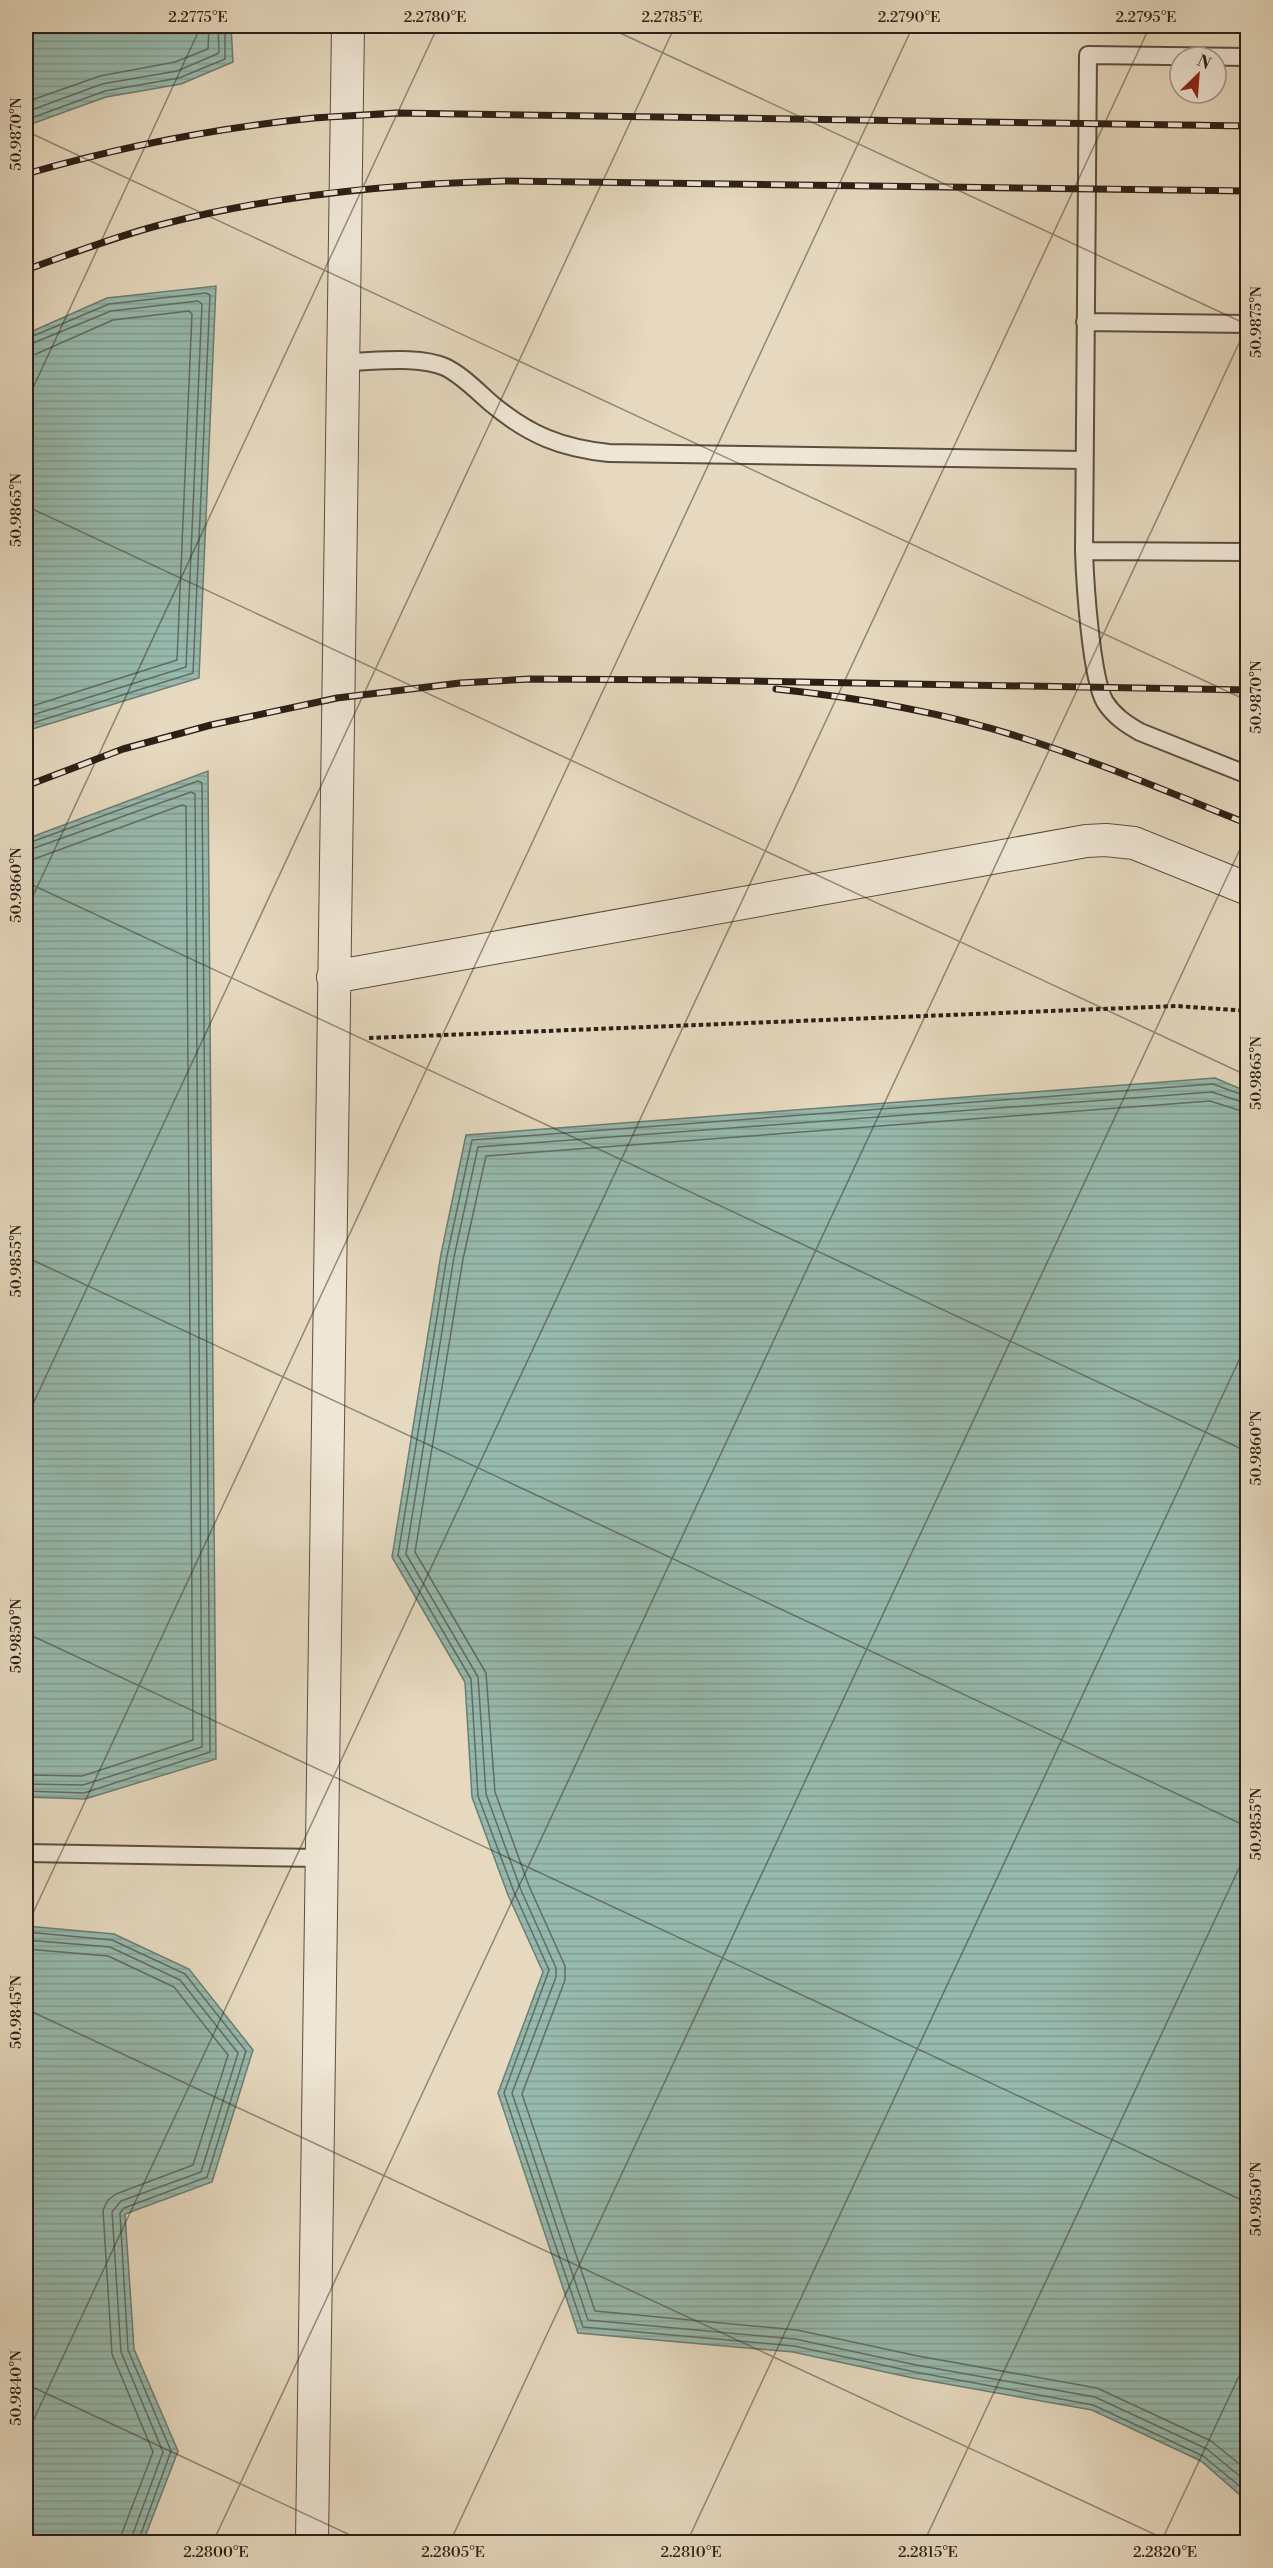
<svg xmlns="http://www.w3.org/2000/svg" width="1273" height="2568" font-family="'Libre Bodoni',serif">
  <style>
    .water { fill: url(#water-rules); stroke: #6d7c72; stroke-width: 1.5 }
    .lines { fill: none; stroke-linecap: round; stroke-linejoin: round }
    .shore { stroke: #626c62; stroke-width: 1.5 }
    .lane-casing { stroke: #5b4e41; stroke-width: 20 }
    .street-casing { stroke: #5b4e41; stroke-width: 34 }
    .path { stroke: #2d1f17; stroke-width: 4; stroke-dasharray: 4.5 3; stroke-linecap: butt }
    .lane { stroke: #efe6d5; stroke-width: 16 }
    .street { stroke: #efe6d5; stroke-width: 32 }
    .rail-casing { stroke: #2d1f17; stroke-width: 7 }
    .rail { stroke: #efe6d5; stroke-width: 4.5; stroke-dasharray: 14; stroke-linecap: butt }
    .ticks { fill: none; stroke: #2d1f17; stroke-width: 1.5; stroke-opacity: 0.45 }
    .neatline { fill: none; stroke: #2d1f17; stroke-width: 2 }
    .ticks-label { font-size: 15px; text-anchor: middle; fill: #2d1f17 }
  </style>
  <defs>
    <pattern id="water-rules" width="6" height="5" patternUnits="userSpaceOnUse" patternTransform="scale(1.5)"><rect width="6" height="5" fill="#97baae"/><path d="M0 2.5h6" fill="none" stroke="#829f95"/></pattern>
  </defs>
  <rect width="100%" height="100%" fill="#e6d9bf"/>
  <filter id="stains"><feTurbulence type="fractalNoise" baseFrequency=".00333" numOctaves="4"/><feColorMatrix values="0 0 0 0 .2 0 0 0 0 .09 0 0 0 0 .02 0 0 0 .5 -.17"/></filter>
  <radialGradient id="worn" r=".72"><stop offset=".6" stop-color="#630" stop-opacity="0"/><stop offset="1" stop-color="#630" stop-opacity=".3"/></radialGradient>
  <path class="water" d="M26,26H231L233,62L181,84L106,97L26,126Z
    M216,286L199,678L26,731V334L107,298Z
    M208,771L216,1759L85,1799L26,1797V839Z
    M1215,1078L1248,1092L1247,2501L1201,2461L1092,2410L913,2378L793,2352L578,2333L498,2093L543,1972L508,1895L472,1797L465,1682L392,1557L441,1254L466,1135Z
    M26,1926L114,1934L189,1969L253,2050L212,2182L125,2214L134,2349L178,2451L143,2542H26Z"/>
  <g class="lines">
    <path class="shore" d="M26,102L100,76L175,62L208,49L209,26
      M26,112L102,84L177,71L217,54L219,52L218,26
      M26,120L105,91L179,78L225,59V26
      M26,339L109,304L206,293L210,295L193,673L26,725
      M26,346L111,311L198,301L202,304L186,667L26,717
      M26,355L36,354L113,320L189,311L192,314L177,660L26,708
      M26,844L198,781L202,783L210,1752L84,1793L26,1791
      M26,851L191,792L195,794L202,1747L83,1785L26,1784
      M26,860L34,859L182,805L186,806L193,1740L82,1776L26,1775
      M1248,1097L1213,1084L472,1140L447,1256L398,1555L471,1679L478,1796L514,1892L549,1970L504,2093L583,2327L794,2346L915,2372L1093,2405L1203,2456L1248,2493
      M1248,1104L1212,1092L478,1147L454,1257L406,1554L478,1677L486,1794L521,1890L556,1968V1977L512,2093L588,2320L795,2339L916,2365L1095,2397L1207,2449L1248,2483
      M1248,1113L1210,1101L486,1156L463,1259L415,1552L486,1673L495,1792L529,1886L565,1966V1980L522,2094L595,2311L797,2330L918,2356L1097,2388L1211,2441L1248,2471
      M26,1932L112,1940L185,1974L246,2051L207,2177L124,2208L120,2213L128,2350L171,2451L138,2542
      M26,1940L110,1947L180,1980L238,2053L201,2172L121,2201L112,2212L121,2352L163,2452L130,2542
      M26,1949L108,1956L174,1987L228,2055L193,2165L116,2194L108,2200L103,2210L112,2354L153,2452L122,2533L121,2542"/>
    <g class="lane-casing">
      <path id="lane" d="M1248,57L1088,55L1084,551C1085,582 1091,678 1105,702C1114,716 1126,724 1140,732L1248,775
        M1085,322L1248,324
        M344,362C373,362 418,355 445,367C462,375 478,392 492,404C529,435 561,448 609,453L1084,460
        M1084,551L1248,552
        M26,1853L320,1858"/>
    </g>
    <g class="street-casing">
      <path id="street" d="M333,977L1086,841L1106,840L1134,843L1248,889
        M312,2542L348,26"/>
    </g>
    <path class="path" d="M369,1038L1177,1006L1248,1011"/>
    <use href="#lane" class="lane"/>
    <use href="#street" class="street"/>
    <g class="rail-casing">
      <path id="rail" d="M26,174C119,147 216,128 314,118C341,116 369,115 396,113L1248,126
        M26,270C70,254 114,237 160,225C273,195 389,184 505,181L1248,191
        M776,689C863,698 952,714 1035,742C1107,766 1177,795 1248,824
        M26,786L123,749L211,725L337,698L460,683L530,679L689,680L1248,690"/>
    </g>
    <use href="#rail" class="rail"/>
  </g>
  <path class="ticks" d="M605,26L1248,325M26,131L1248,701M26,403L201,26M26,506L1248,1076M26,882L1248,1452M26,911L438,26M26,1257L1248,1827M26,1419L675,26M26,1633L1248,2203M26,1928L913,26M26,2009L1171,2542M26,2384L365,2542M26,2436L1150,26M213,2542L1248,324M450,2542L1248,832M687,2542L1248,1341M924,2542L1248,1849M1161,2542L1248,2357"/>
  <rect width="1273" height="2568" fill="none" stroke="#e6d9bf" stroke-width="66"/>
  <g transform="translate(1198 75) rotate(25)"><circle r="28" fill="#efe6d5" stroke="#a19689" stroke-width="1.5"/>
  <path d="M0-4.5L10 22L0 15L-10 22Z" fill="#8f2418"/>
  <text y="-9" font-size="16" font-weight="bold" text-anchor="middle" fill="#2d1f17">N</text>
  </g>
  <rect x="33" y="33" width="1207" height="2502" class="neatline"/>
  <g class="ticks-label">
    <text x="198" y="22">2.2775°E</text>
    <text x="435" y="22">2.2780°E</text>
    <text x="672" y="22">2.2785°E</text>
    <text x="909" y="22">2.2790°E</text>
    <text x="1146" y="22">2.2795°E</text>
    <text transform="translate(16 134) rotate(-90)" y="5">50.9870°N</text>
    <text transform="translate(1256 322) rotate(-90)" y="5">50.9875°N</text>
    <text transform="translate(16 510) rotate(-90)" y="5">50.9865°N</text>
    <text transform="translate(1256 697) rotate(-90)" y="5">50.9870°N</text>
    <text transform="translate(16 885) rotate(-90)" y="5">50.9860°N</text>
    <text transform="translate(1256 1073) rotate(-90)" y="5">50.9865°N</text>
    <text transform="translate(16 1261) rotate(-90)" y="5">50.9855°N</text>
    <text transform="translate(1256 1448) rotate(-90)" y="5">50.9860°N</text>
    <text transform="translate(16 1636) rotate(-90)" y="5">50.9850°N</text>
    <text transform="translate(1256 1824) rotate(-90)" y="5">50.9855°N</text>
    <text transform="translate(16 2012) rotate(-90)" y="5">50.9845°N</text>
    <text transform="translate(1256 2199) rotate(-90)" y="5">50.9850°N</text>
    <text transform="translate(16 2388) rotate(-90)" y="5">50.9840°N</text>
    <text x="216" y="2557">2.2800°E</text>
    <text x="453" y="2557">2.2805°E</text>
    <text x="691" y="2557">2.2810°E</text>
    <text x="928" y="2557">2.2815°E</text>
    <text x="1165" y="2557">2.2820°E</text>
  </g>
  <rect width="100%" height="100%" filter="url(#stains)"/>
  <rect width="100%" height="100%" fill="url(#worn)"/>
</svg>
